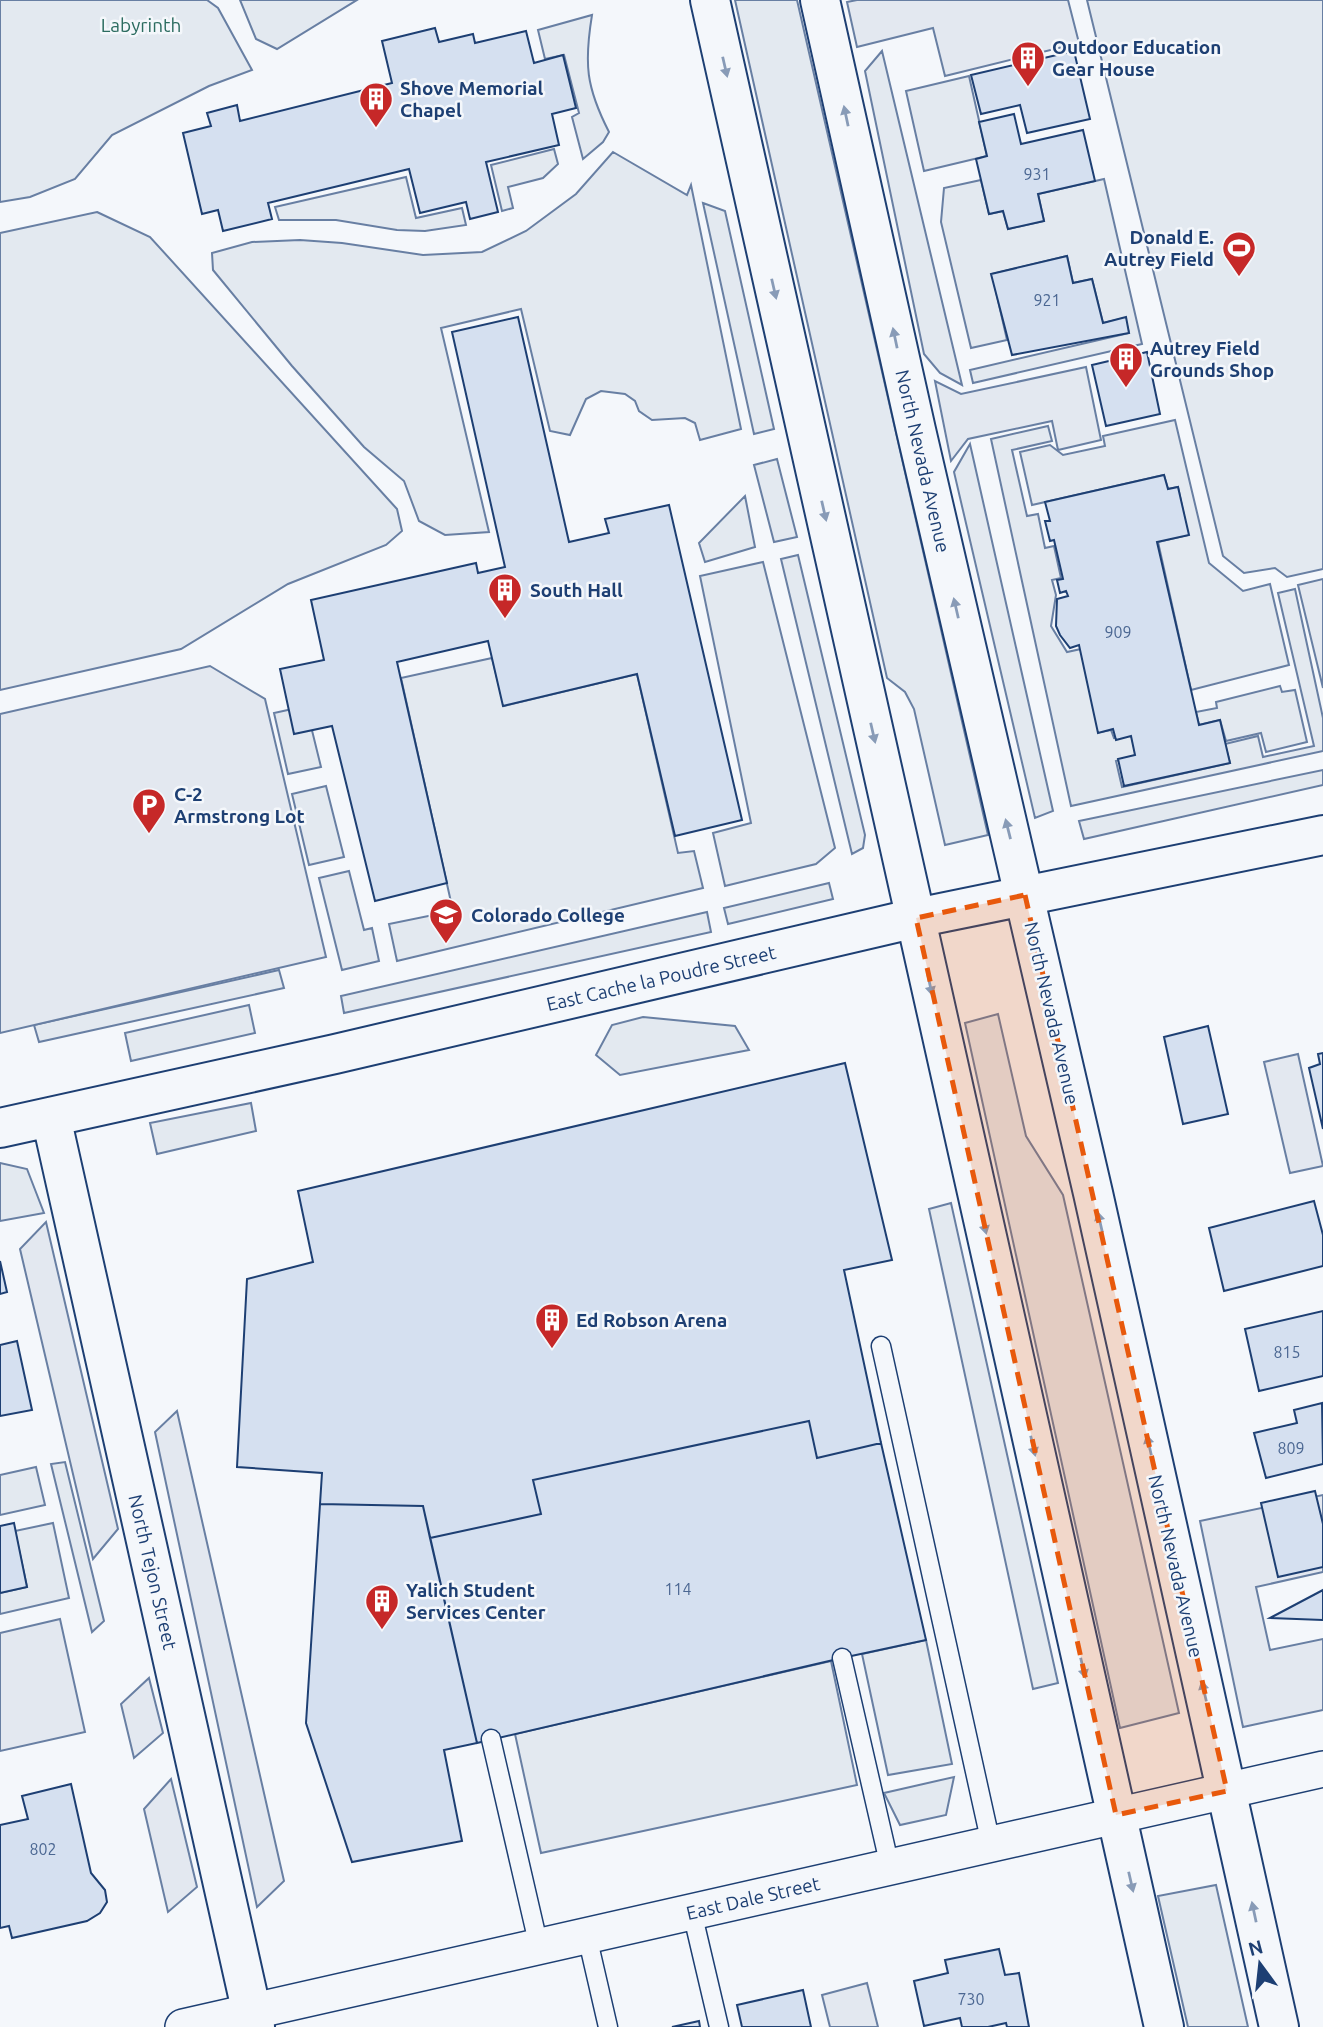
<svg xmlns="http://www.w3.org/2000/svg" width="1323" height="2027" font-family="Ubuntu,sans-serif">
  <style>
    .green { fill: #e3e9f0; stroke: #687fa3; stroke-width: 2 }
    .parking { fill: #e3e8f0; stroke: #687fa3; stroke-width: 2 }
    .building { fill: #d5e0f0; stroke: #1d3f73; stroke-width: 2 }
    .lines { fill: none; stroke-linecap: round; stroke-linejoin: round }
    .lane-casing { stroke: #1d3f73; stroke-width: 21 }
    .street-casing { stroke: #1d3f73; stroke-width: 38 }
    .secondary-casing { stroke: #1d3f73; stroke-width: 42 }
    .primary-casing { stroke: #1d3f73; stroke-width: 42 }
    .lane { stroke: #f4f7fb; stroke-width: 18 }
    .street { stroke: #f4f7fb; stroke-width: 35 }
    .secondary { stroke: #f4f7fb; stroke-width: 38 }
    .primary { stroke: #f4f7fb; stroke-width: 38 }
    .oneway { fill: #889bb7 }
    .marked { fill: #e8590c; fill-opacity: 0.2; stroke: #e8590c; stroke-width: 5; stroke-dasharray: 14 9; stroke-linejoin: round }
    .labels { text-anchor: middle; stroke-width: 5; stroke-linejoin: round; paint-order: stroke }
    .number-label { font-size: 16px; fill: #4b6792 }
    .park-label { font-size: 19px; fill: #2c6c60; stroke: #f4f7fb }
    .poi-label { font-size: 19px; font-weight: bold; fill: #1d3f73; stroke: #f4f7fb; text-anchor: start }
    .street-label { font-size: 19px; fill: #1d3f73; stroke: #f4f7fb }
  </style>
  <rect width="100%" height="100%" fill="#f4f7fb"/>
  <path class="green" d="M0,0H207L218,8L252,70L209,86L112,135L75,179L30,197L0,202Z
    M240,0H357L277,49L256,39Z
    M735,0H797L988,835L945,845L914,709L905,692L887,678Z
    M1087,0H1323V569L1287,577L1275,568L1244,573L1223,556Z
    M592,15C584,64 586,87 609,132L603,142L583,159L572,117L579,113L564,55L545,59L538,30Z
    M882,51L962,385L940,373L924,354L865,71Z
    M969,76L987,156L924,171L906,91Z
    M554,149L558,164L543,178L508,187L513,208L502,211L491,165Z
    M613,152L687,195L691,185L741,429L700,440L695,423L685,418L652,420L639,411L635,401L625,394L601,391L586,399L570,435L550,431L521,309L441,328L489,532L445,535L419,521L404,481L364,447L292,366L213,270L212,253L252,242L300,240L342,243L423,255L482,252L526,231L576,194Z
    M406,177L416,218L462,208L466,225L425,231L397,230L336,220H279L275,207Z
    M1104,179L1142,344L973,383L970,370L1129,333L1125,318L1103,323L1092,279L1073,283L1067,256L992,274L1007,340L971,348L941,222L944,188L981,180L989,214L1003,211L1008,229L1044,221L1038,194Z
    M703,203L725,211L774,429L754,434Z
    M97,212L150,237L397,509L402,531L386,545L288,584L181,649L0,690V233Z
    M1175,420L1209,563L1243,591L1270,584L1289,665L1191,690L1158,542L1188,535L1178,487L1168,489L1164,475L1032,505L1020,452L1050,445L1063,455L1105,446L1103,436Z
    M1048,426L1052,441L1012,450L1027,516L1038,514L1045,548L1054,546L1061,578L1052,580L1056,595L1051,626L1067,652L1081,649L1100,732L1111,730L1114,738L1131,734L1136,756L1116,761L1122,787L1230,763L1225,744L1258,736L1263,757L1314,746L1278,593L1295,589L1323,718V751L1071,806L991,439Z
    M970,444L1053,811L1035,818L954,472Z
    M777,459L797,537L774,542L754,465Z
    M745,496L755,547L705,562L699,543Z
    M798,555L865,835L863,848L852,854L781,559Z
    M763,562L835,848L816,864L725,886L713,833L751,823L700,576Z
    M492,658L504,706L637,674L678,853L694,851L703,888L397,961L389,924L453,911L401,678Z
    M1280,686L1282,692L1295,690L1307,742L1266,752L1261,733L1226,741L1220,720L1199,725L1196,712L1217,708L1216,702Z
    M306,706L321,767L288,774L274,713Z
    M1323,770V785L1084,839L1079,821Z
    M326,786L344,857L309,865L292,794Z
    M349,871L364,930L372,928L379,961L342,970L319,878Z
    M829,883L833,899L728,924L724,908Z
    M707,912L711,932L344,1013L341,996Z
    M279,970L284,988L39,1042L34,1025Z
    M249,1005L255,1033L131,1061L125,1033Z
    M998,1014L1026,1136L1063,1195L1179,1713L1120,1728L965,1023Z
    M643,1017L735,1026L749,1050L620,1075L596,1055L612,1025Z
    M251,1103L256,1131L157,1154L150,1123Z
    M0,1163L27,1169L44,1213L0,1221Z
    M951,1203L1058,1683L1033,1689L929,1209Z
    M65,1462L104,1621L92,1632L51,1464Z
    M36,1467L45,1505L0,1515V1475Z
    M53,1523L69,1598L0,1614V1593L27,1587L15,1531Z
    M926,1640L952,1764L888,1775L862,1654Z
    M831,1661L857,1785L541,1853L515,1734Z
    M954,1777L946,1815L900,1825L884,1793Z
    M1216,1885L1248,2027H1188L1158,1896Z"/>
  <path class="parking" d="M857,0H1068L1079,43L945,76L933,28L857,47L847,2Z
    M1086,367L1101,440L1058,450L1052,421L968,439L951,461L935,381L961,394Z
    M1323,579V688L1298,585Z
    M210,666L265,699L326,957L0,1033V714Z
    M1298,1054L1323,1166L1290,1173L1264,1062Z
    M46,1222L118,1529L93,1559L20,1249Z
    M177,1411L284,1881L257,1907L155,1432Z
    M1323,1495V1572L1256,1587L1270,1650L1323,1639V1710L1243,1727L1200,1521Z
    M60,1619L85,1732L0,1751V1633Z
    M149,1678L163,1733L134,1758L121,1704Z
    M171,1779L197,1887L168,1912L144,1809Z
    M867,1983L878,2027H830L822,1995Z"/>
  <path class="building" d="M435,28L439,42L473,34L475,43L526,31L534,63L563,55L576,108L552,114L559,145L486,162L498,212L470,219L466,202L420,213L409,169L268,203L272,219L223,231L218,210L202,214L183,133L211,126L207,113L237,105L240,121L392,83L382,41Z
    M1074,51L1090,119L1027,133L1020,105L981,114L971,75Z
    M1014,114L1021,144L1083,130L1095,181L1038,194L1044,221L1008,229L1003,211L989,214L976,159L987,156L979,122Z
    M1067,256L1073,283L1092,279L1103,323L1126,317L1129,333L1012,355L991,274Z
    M518,317L569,542L609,533L605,519L669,505L742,820L675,836L637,674L503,706L488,641L397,662L447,883L375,901L332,726L294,734L280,669L324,660L311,600L476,563L478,573L505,567L452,332Z
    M1147,352L1160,414L1106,426L1092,365Z
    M1164,475L1168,489L1178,487L1189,535L1157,542L1191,690L1199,725L1220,720L1230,763L1124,786L1118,759L1135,755L1131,736L1116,740L1113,729L1098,733L1079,645L1070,648L1060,635L1056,626L1057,599L1068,596L1066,591L1060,593L1057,580L1063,579L1054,540L1050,541L1045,521H1050L1045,502Z
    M1208,1026L1228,1114L1183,1124L1164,1037Z
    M1323,1053V1129L1309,1068L1320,1064L1318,1054Z
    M845,1063L892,1260L844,1270L881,1443L817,1458L809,1421L533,1480L541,1514L430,1538L423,1506L320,1504L322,1473L237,1467L247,1279L313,1262L298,1191Z
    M1314,1201L1323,1235V1266L1224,1291L1209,1228Z
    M0,1261L7,1292L0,1294Z
    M1323,1311V1376L1259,1391L1245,1329Z
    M17,1341L32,1410L0,1416V1345Z
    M1322,1403L1323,1464L1266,1478L1254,1433L1297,1423L1294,1410Z
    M809,1421L817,1458L881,1443L926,1640L842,1658L477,1743L430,1538L541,1514L533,1480Z
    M1315,1491L1323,1524V1567L1278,1577L1261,1503Z
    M320,1504L423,1506L477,1743L444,1750L462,1841L352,1862L306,1723Z
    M14,1523L27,1587L0,1593V1526Z
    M1323,1590V1620L1270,1618Z
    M71,1784L91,1873L105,1890L107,1902L100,1913L87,1921L12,1938L9,1926L0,1928V1825L28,1819L22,1796Z
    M999,1949L1005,1975L1019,1973L1029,2027H1007L1006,2023L988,2027H962L960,2018L924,2026L914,1981L948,1973L945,1960Z
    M803,1990L811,2027H742L737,2005Z
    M699,2021L700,2027H672Z"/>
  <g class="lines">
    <g class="lane-casing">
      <path id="lane" d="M881,1346L991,1844
        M842,1658L890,1867
        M491,1739L539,1947
        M692,1912L719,2027
        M587,1936L608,2027"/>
    </g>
    <g class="street-casing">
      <path id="street" d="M183,2027L1323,1769"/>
    </g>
    <g class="secondary-casing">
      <path id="secondary" d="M51,1117L255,2027
        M0,1128L335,1054L916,918L1323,835"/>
    </g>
    <g class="primary-casing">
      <path id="primary" d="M710,0L1164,2027
        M820,0L916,430L1093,1193L1279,2027"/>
    </g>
    <use href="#lane" class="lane"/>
    <use href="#street" class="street"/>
    <use href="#secondary" class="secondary"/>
    <use href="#primary" class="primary"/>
  </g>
  <defs><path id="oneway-solid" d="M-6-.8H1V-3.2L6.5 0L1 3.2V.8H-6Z" transform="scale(1.75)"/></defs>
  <g class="oneway">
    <use href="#oneway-solid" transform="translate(725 67) rotate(77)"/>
    <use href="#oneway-solid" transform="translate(846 116) rotate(-102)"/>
    <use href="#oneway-solid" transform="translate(774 289) rotate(77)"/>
    <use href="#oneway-solid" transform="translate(895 338) rotate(-102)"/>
    <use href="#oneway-solid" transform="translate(824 511) rotate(77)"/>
    <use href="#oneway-solid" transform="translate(956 608) rotate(-103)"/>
    <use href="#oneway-solid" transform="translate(873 733) rotate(77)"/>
    <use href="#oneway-solid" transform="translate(1008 829) rotate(-104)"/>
    <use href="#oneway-solid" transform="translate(930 985) rotate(78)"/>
    <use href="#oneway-solid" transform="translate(1100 1222) rotate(-103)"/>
    <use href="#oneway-solid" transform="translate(984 1224) rotate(77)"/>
    <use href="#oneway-solid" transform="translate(1149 1445) rotate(-103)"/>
    <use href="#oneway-solid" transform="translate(1033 1446) rotate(77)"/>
    <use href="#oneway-solid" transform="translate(1083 1668) rotate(77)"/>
    <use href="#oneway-solid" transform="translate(1204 1691) rotate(-103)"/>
    <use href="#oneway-solid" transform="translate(1131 1882) rotate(77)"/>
    <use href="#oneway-solid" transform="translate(1254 1912) rotate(-102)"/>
  </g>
  <path class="marked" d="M1025,895L1227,1791L1116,1815L916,918Z"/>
  <defs>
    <g id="building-pin" transform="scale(1.75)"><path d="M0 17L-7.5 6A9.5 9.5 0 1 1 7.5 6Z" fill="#c62828" stroke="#f4f7fb"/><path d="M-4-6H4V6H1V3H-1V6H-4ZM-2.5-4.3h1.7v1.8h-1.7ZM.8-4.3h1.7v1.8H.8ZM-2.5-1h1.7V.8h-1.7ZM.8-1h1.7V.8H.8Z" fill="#fff"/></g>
    <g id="stadium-pin" transform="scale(1.75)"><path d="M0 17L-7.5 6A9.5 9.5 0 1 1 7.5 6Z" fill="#c62828" stroke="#f4f7fb"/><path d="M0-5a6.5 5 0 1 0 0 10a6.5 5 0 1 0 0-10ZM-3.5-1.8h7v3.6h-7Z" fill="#fff"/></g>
    <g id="parking-pin" transform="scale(1.75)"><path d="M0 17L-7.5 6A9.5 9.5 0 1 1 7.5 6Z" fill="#c62828" stroke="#f4f7fb"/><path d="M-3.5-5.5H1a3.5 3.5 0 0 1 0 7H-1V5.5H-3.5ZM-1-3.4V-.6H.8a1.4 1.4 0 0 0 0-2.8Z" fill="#fff"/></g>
    <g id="university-pin" transform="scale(1.75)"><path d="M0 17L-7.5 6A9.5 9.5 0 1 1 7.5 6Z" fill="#c62828" stroke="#f4f7fb"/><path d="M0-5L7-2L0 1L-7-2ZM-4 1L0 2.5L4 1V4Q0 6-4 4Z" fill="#fff"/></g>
  </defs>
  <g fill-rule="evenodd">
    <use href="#building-pin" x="1028" y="58"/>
    <use href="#building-pin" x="376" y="99"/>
    <use href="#stadium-pin" x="1239" y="248"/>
    <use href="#building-pin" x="1126" y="359"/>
    <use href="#building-pin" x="505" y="590"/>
    <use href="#parking-pin" x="149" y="805"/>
    <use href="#university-pin" x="446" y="915"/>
    <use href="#building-pin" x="552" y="1320"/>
    <use href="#building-pin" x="382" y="1601"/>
  </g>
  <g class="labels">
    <g class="number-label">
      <text x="1037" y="180">931</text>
      <text x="1047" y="306">921</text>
      <text x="1118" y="638">909</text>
      <text x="1287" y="1358">815</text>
      <text x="1291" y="1454">809</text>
      <text x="678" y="1595">114</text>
      <text x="43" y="1855">802</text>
      <text x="971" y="2005">730</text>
    </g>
    <g class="park-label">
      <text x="141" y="32">Labyrinth</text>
    </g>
    <g class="poi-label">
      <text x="1052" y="54">Outdoor Education<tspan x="1052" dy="22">Gear House</tspan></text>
      <text x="400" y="95">Shove Memorial<tspan x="400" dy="22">Chapel</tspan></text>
      <text x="1214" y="244" text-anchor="end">Donald E.<tspan x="1214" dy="22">Autrey Field</tspan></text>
      <text x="1150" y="355">Autrey Field<tspan x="1150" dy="22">Grounds Shop</tspan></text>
      <text x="530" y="597">South Hall</text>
      <text x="174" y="801">C-2<tspan x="174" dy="22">Armstrong Lot</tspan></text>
      <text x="471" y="922">Colorado College</text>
      <text x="576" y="1327">Ed Robson Arena</text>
      <text x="406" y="1597">Yalich Student<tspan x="406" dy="22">Services Center</tspan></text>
    </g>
    <g class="street-label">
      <text transform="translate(923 461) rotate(77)" y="7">North Nevada Avenue</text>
      <text transform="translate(661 978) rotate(-13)" y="7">East Cache la Poudre Street</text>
      <text transform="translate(1052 1013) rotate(77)" y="7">North Nevada Avenue</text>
      <text transform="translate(1176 1566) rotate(77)" y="7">North Nevada Avenue</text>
      <text transform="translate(153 1572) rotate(77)" y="7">North Tejon Street</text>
      <text transform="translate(753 1898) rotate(-13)" y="7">East Dale Street</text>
    </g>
  </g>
  <g transform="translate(1260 1964) rotate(345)" stroke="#f4f7fb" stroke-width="5" paint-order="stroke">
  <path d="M0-5L12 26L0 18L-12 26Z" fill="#1d3f73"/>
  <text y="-10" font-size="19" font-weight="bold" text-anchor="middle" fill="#1d3f73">N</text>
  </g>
</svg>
